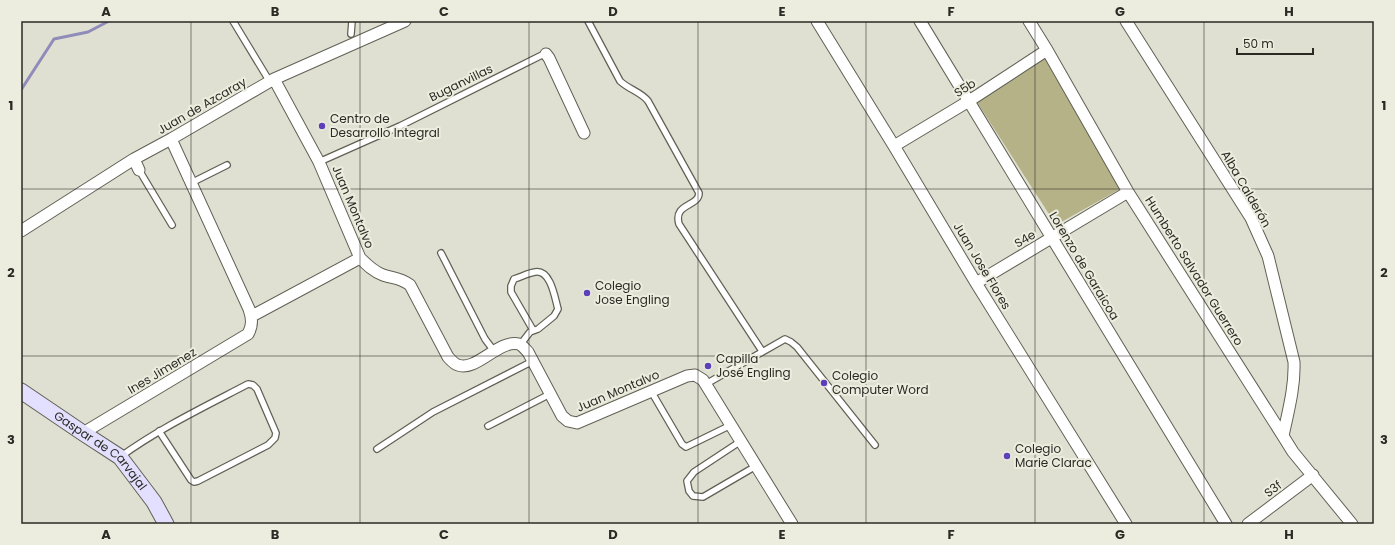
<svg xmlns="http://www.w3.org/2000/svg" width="1395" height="545" font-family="Poppins,sans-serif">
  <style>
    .green { fill: #b4b286 }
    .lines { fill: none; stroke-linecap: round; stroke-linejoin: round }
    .stream { stroke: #908cba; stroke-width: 3 }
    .lane-casing { stroke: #616055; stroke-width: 8 }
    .street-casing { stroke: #616055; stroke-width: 13 }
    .secondary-casing { stroke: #616055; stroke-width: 17 }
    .lane { stroke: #fff; stroke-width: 5.5 }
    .street { stroke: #fff; stroke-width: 11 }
    .secondary { stroke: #e3dffe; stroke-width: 15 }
    .grid { fill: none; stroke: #2b2a25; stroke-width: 1; stroke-opacity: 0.55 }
    .poi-dot { fill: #5d40b9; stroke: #ededdf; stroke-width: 1.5 }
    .labels { text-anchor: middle; stroke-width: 4; stroke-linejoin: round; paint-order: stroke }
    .street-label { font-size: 12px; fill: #2b2a25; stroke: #ededdf }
    .poi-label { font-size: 12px; fill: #2b2a25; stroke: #ededdf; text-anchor: start }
    .neatline { fill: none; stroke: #2b2a25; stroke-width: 1.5 }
    .grid-label { font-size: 13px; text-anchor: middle; font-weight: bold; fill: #2b2a25 }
  </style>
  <rect width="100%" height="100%" fill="#e0e0d2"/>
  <path class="green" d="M1045,57L1120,189L1056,225L977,102Z"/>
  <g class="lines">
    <path class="stream" d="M21,90L54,39L88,32L109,21"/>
    <g class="lane-casing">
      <path id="lane" d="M233,21L270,82
        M588,21L620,81C628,89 641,92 648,101L699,193C699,207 673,203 679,224L762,351
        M351,34L352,21
        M319,162L400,126L544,54H546
        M139,170L172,225
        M191,183L227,165
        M441,253L485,339L494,351
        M520,345L530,332L538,329L554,316L558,309C555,299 551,269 535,272C528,273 521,277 514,279L511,286V292L533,330
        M706,384L785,339L791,342L797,347L875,445
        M651,391L682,444L686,447L731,425
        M488,426L550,394
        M741,441L694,472L687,481L689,491L693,496L703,497L756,466
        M377,449L433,412L533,361
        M120,457C160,428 204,407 248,384L253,385L257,389L276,433L275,438L268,445L198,481L194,482L191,480L159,431"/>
    </g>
    <g class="street-casing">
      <path id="street" d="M817,21L894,146L976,283L1126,524
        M920,21L1226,524
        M1029,21L1047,50L1128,192L1283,436L1293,452L1352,524
        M1126,21L1251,218L1268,256L1294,362C1295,387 1288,412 1283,436
        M546,54L549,58L584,133
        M274,79L319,162L360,258C367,265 374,272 383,275C395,279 399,277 410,285L448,357C451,360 454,364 458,365C476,372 499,339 519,344C522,345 526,350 528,352L562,416L568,421L577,423L687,376L695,375L703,380L792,524
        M894,146L969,101L1047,50
        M134,159L139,170
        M21,231L134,159L171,139L274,79L405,21
        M976,283L1128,192
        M252,316L360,258
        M83,433L248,334C253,325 252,318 249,309L171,139
        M1248,524L1313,475"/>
    </g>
    <g class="secondary-casing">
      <g id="secondary">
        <path id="s1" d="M21,391L83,433L120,457L154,502L166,524"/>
      </g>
    </g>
    <use href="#lane" class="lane"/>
    <use href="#street" class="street"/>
    <use href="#secondary" class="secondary"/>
  </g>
  <path class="grid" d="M191,21V524M360,21V524M529,21V524M698,21V524M866,21V524M1035,21V524M1204,21V524M21,189H1374M21,356H1374"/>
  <g class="poi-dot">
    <circle cx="322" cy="126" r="4"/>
    <circle cx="587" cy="293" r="4"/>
    <circle cx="708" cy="366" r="4"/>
    <circle cx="824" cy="383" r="4"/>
    <circle cx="1007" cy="456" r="4"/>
  </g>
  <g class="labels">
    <g class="street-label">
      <text transform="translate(461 83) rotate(-26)" y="4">Buganvillas</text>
      <text transform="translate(965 88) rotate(-32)" y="4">S5b</text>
      <text transform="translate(202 106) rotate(-30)" y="4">Juan de Azcaray</text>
      <text transform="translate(1246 189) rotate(60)" y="4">Alba Calderón</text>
      <text transform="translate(353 207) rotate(67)" y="4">Juan Montalvo</text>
      <text transform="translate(1025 239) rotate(-30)" y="4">S4e</text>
      <text transform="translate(982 266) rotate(59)" y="4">Juan Jose Flores</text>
      <text transform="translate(1084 266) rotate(59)" y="4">Lorenzo de Garaicoa</text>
      <text transform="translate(1194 271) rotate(58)" y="4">Humberto Salvador Guerrero</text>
      <text transform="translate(162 371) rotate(-31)" y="4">Ines Jimenez</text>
      <text transform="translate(618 391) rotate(-23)" y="4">Juan Montalvo</text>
      <text dy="4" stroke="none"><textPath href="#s1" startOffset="100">Gaspar de Carvajal</textPath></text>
      <text transform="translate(1273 489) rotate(-37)" y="4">S3f</text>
    </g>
    <g class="poi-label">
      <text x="330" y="123">Centro de<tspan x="330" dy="14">Desarrollo Integral</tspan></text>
      <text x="595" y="290">Colegio<tspan x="595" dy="14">Jose Engling</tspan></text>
      <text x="716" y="363">Capilla<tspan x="716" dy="14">José Engling</tspan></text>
      <text x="832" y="380">Colegio<tspan x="832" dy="14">Computer Word</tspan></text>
      <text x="1015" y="453">Colegio<tspan x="1015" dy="14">Marie Clarac</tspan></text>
    </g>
  </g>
  <rect width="1395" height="545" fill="none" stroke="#ededdf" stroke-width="44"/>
  <path d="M1237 48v6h76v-6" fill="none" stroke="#2b2a25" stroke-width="2"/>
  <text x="1243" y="48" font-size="12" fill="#2b2a25" stroke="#ededdf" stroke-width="3" paint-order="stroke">50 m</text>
  <rect x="22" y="22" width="1351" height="501" class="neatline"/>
  <g class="grid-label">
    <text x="106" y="16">A</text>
    <text x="275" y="16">B</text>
    <text x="444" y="16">C</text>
    <text x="613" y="16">D</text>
    <text x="782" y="16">E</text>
    <text x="951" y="16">F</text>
    <text x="1120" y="16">G</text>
    <text x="1289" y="16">H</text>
    <text x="11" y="110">1</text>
    <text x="1384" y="110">1</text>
    <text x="11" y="277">2</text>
    <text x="1384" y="277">2</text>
    <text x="11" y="444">3</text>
    <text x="1384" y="444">3</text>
    <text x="106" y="539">A</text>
    <text x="275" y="539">B</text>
    <text x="444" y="539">C</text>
    <text x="613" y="539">D</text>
    <text x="782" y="539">E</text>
    <text x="951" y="539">F</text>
    <text x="1120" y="539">G</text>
    <text x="1289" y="539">H</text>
  </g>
</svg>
